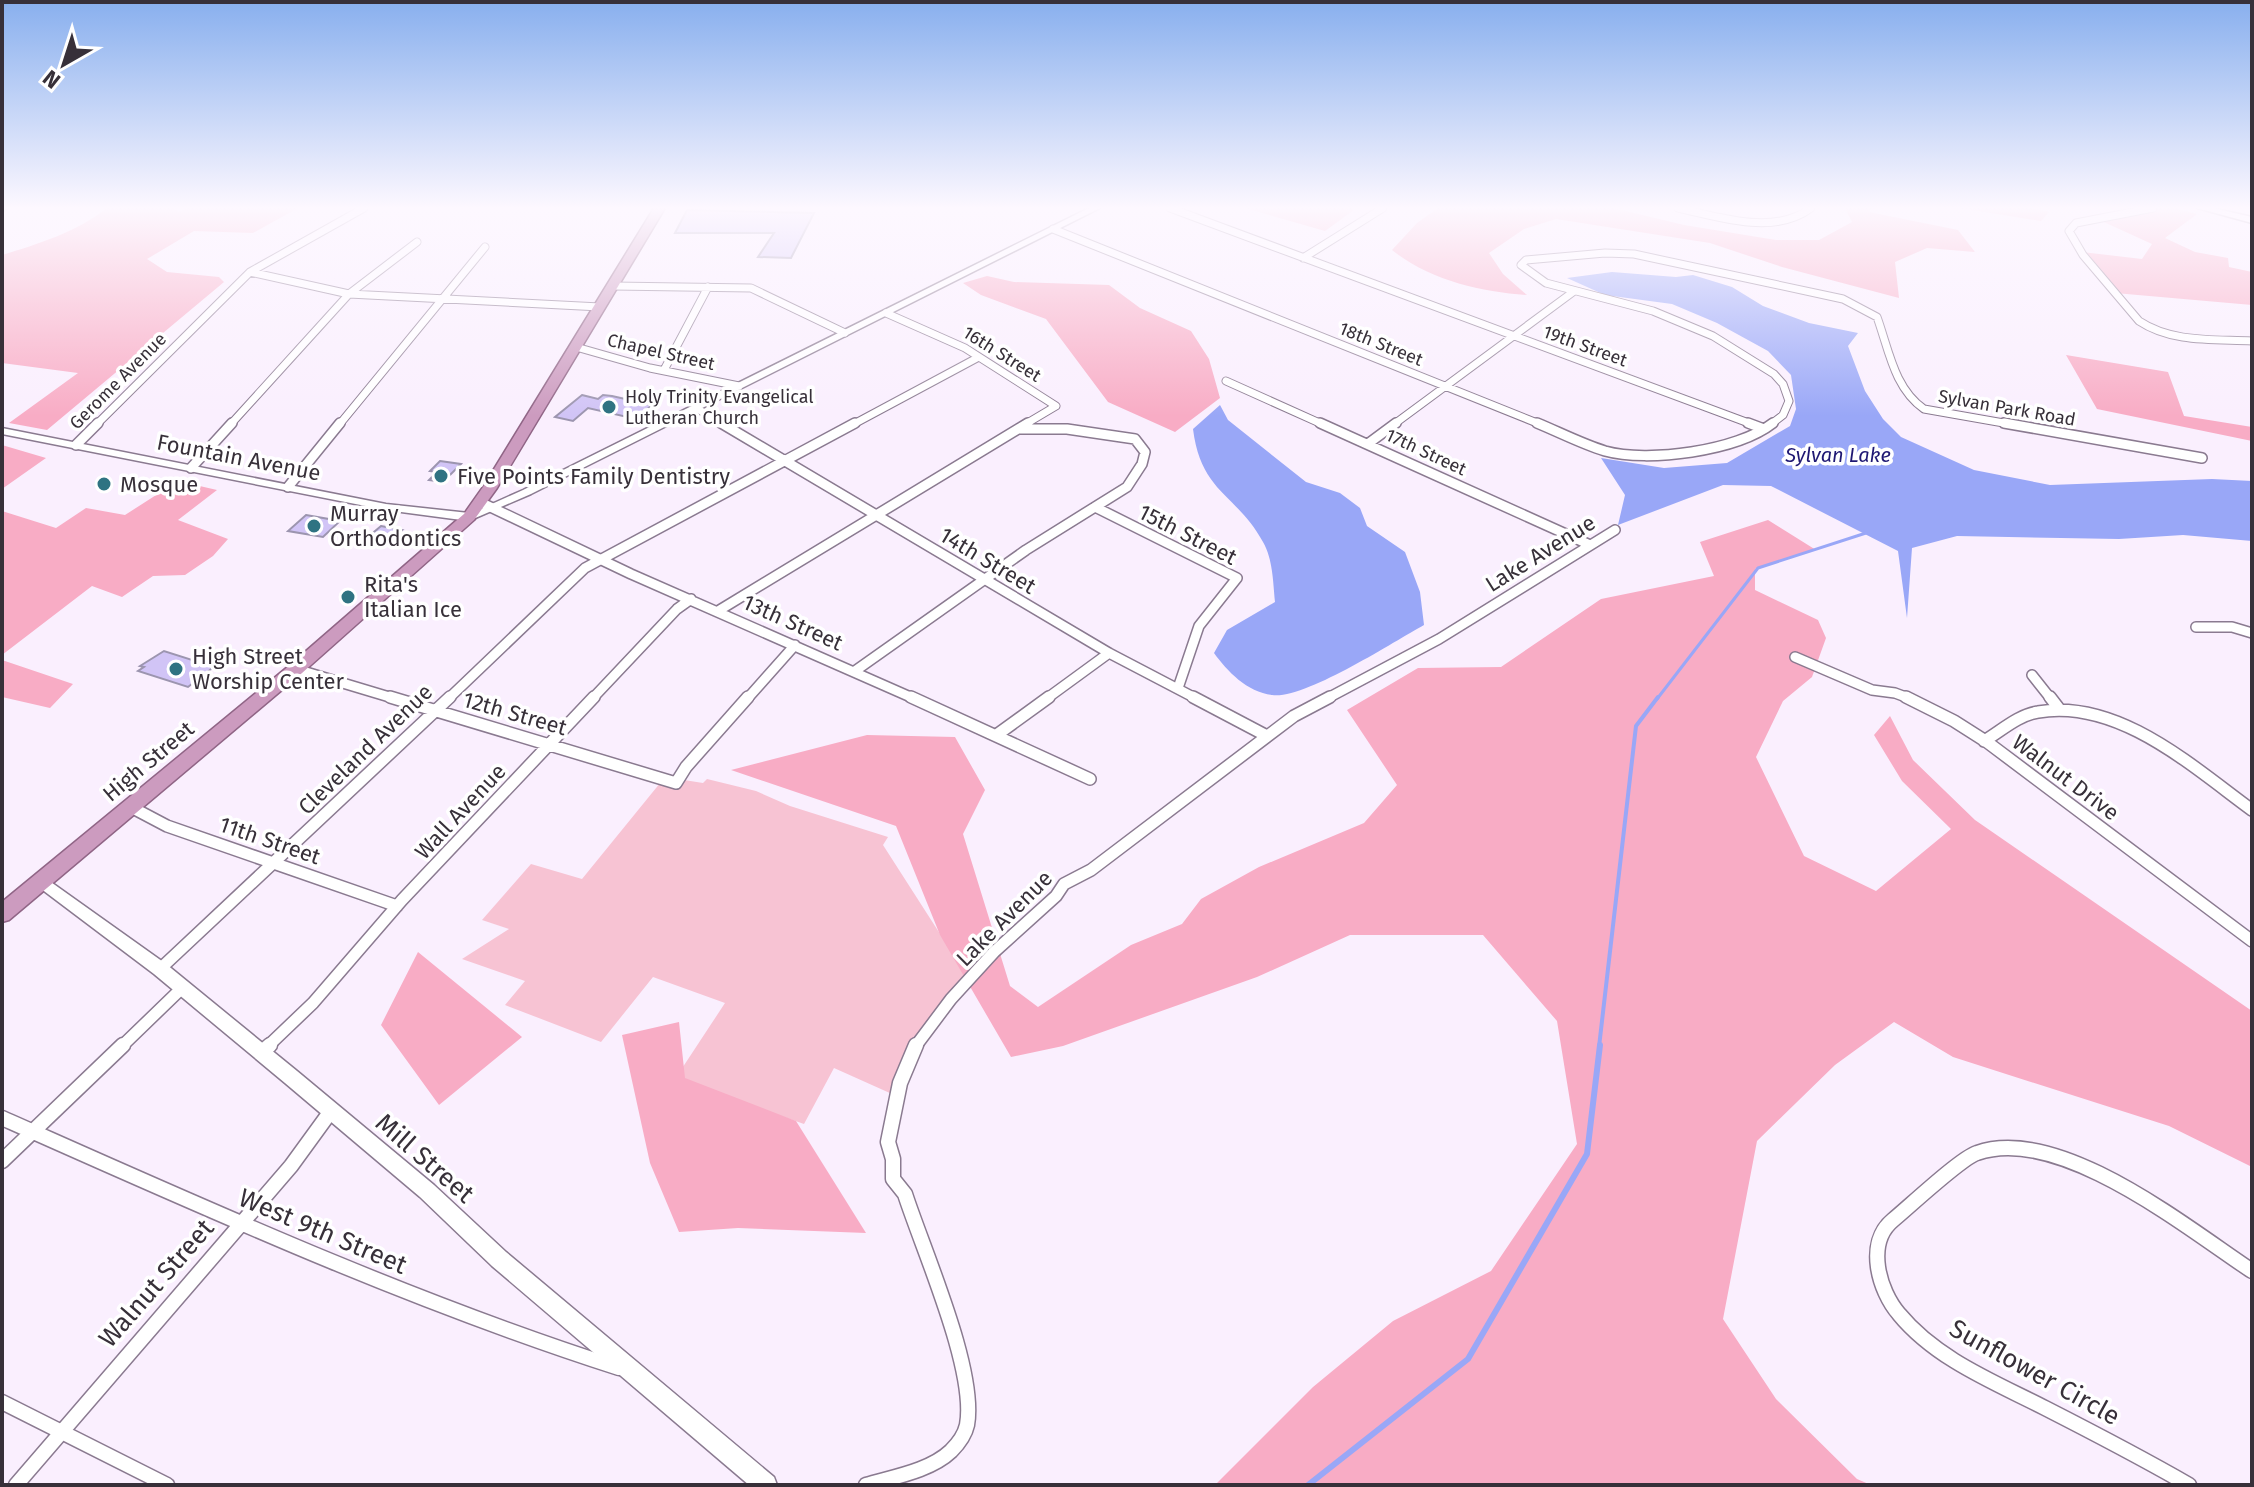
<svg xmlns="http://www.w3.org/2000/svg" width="2254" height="1487" font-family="'Fira Sans',sans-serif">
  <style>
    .green { fill: #f7c3d3 }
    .forest { fill: #f8acc5 }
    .water { fill: #99a7f7 }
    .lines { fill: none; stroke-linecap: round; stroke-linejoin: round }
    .stream-far2 { stroke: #99a7f7; stroke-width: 3 }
    .stream-far1 { stroke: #99a7f7; stroke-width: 4 }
    .stream { stroke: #99a7f7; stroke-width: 6 }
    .building { fill: #d1c4f6; stroke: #9c95af; stroke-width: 2 }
    .minor-far3-casing { stroke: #8a7a90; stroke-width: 9 }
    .minor-far2-casing { stroke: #8a7a90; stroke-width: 12 }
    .minor-far1-casing { stroke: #8a7a90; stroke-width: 14 }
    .minor-casing { stroke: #8a7a90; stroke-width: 17 }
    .tertiary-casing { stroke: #8a7a90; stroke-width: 3 }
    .secondary-casing { stroke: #8a7a90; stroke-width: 3 }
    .trunk-casing { stroke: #906586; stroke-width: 3 }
    .minor-far3 { stroke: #fff; stroke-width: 7 }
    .minor-far2 { stroke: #fff; stroke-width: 9 }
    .minor-far1 { stroke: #fff; stroke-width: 11 }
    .minor { stroke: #fff; stroke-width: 14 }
    .tertiary { fill: #fff; fill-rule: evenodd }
    .secondary { fill: #fff; fill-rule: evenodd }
    .trunk { fill: #cc9bbf; fill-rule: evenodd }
    .poi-dot { fill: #2f7382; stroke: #fff; stroke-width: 3 }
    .labels { text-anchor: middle; stroke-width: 7; stroke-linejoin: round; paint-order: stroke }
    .far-street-label { font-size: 18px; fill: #373039; stroke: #fff }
    .far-poi-label { font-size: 18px; fill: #373039; stroke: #fff; text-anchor: start }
    .far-water-label { font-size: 20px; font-style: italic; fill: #1f1873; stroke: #fff }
    .street-label { font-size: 22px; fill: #373039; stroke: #fff }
    .poi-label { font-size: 22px; fill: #373039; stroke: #fff; text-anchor: start }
    .near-street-label { font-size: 26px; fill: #373039; stroke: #fff }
  </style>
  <rect width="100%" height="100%" fill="#faeffe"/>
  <path class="green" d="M665,777L703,783L707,779L756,791L790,806L888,837L883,845L969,979L946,1006L892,1094L834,1068L804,1124L675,1079L725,1003L653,977L601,1042L505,1005L525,981L462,959L509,929L482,920L531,864L582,879Z"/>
  <path class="forest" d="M107,208H174L178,212L187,208H298L253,233L194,231L147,259L167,272L219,277L224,282L47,430L9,423L78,373L2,363V255C38,244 77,232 107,208Z
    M1245,208H1351L1354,210L1325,231Z
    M1438,208H1613L1684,225L1776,240H1819L1852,222L1845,208H1871L1869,212L1958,230L1975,252L1927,248L1895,262L1899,298L1782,267L1710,243L1556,219L1524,229L1489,253L1503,274L1527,295C1481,292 1429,280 1392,250L1417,223Z
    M1960,208H2031L2049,212L2041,221Z
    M2131,208H2173L2197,214L2165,238L2195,252L2228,258L2229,267L2252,272V305L2115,293L2082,252L2142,259L2152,244L2095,218L2137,210Z
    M987,276L1014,282L1109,285L1140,308L1191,331L1209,359L1220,398L1175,432L1108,402L1046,319L981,295L963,283Z
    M2066,355L2168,372L2184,416L2252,427V441L2097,409Z
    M2,445L46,458L2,489Z
    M178,481L217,490L178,520L228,539L213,556L185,575L153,576L122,597L92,586L2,655V511L56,528L86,508L125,515Z
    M1768,520L1816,550L1755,569V590L1818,620L1826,638L1812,677L1783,701L1756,757L1804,856L1876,891L1951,829L1902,781L1874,735L1890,716L1913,760L1975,820L2252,1011V1167L2169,1126L1953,1057L1894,1022L1835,1065L1757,1141L1723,1319L1776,1399L1857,1479L1871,1485H1215L1313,1387L1393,1321L1491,1271L1577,1144L1557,1021L1483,935H1350L1257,977L1063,1046L1011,1057L940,935L896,826L731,770L867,735L955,737L985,790L963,834L1010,986L1038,1007L1131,945L1182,924L1201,899L1259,867L1364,823L1397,785L1347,710L1418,668L1501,667L1601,599L1714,576L1700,542Z
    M2,660L73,684L50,708L2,697Z
    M418,952L522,1037L439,1105L381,1025Z
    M679,1022L685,1078L796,1121L866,1233L738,1228L679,1232L650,1163L622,1035Z"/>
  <path class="water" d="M1612,272L1676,277L1693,275L1732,287L1763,306L1809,323L1858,333L1848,346L1865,391L1883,419L1901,437L1974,470L2050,485L2212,479L2252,481V541L2183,535L2119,539L1957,536L1912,548L1907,618L1898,551L1771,486L1723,485L1618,525L1625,495L1601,458L1664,468L1727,463L1790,426L1796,409L1791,375L1768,351L1717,323L1672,304L1605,295L1567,278Z
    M1220,405L1228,420L1306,482L1340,493L1360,508L1367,526L1405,552L1420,592L1424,625C1393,642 1304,700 1272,695C1247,692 1227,671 1214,653L1227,630L1275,602C1273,583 1273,559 1263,542C1236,493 1201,493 1193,429Z"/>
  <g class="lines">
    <path class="stream-far2" d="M1657,699L1758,568L1866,533"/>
    <path class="stream-far1" d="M1599,1047L1636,726L1658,697"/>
    <path class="stream" d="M1308,1485L1468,1359L1587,1154L1600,1045"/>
  </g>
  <path class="building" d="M687,210L814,213L791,258L758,257L774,233H675Z
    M582,395L598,399L603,395L612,396L652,405L636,419L588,408L573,421L555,417Z
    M440,461L461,464L443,482L429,480L437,472L430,471Z
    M306,515L340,521L323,537L288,531Z
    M381,526L402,530L399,532L404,533L395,542L368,537Z
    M209,650L228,656L188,687L138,671L144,667L140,666L164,651L195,661Z"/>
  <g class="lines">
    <g class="minor-far3-casing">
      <path id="minor-far3" d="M1170,208L1754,425
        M1678,208C1720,217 1774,236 1811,208
        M2153,208L2076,223L2069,231L2083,255L2139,321C2172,343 2214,339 2252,341
        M1053,229L1542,425
        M1303,258L1383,208
        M250,272L349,294L600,307
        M613,286L751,288L845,333
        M886,313L965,348L1056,406L1024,425
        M576,347L650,368L739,386
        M664,370L708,287
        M1226,381L1324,425
        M696,408L725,425
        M96,425L250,272L364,208
        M230,425L349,294L417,242
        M339,425L485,247
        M852,425L977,358
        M1393,425L1573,292
        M1770,425L1783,415L1789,401L1783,384L1774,374L1713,336L1653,311L1546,283L1521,265L1526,260L1605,253L1634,254L1843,299L1877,317C1889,350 1894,388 1924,409L2015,425"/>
    </g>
    <g class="minor-far2-casing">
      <path id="minor-far2" d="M721,423L1109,653L1197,699
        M1320,423L1588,544
        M1537,423C1559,432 1582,444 1605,451C1648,463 1737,451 1773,423
        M1748,423L1764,429
        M2004,423L2202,458
        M1369,443L1396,423
        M76,445L98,423
        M191,468L232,423
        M288,487L340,423
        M480,502L631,574L915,699
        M1095,507L1237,578L1199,626L1178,688
        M718,611L1028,423
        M2196,627H2232L2252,633
        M1795,657L1872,690L1895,693L1911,699
        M296,669L396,699
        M855,671L1026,550L1127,487L1142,464L1145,452L1135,439L1067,429H1020
        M2032,675L2051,699
        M448,699L585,568L855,423
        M592,699L677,609L691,599
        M747,699L795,645
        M1046,699L1109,653
        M1326,699L1439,639L1615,530"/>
    </g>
    <g class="minor-far1-casing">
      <path id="minor-far1" d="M390,697L676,783L686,767L748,697
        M911,697L1090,779
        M1193,697L1267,736
        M1906,697L1954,721L1987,742L2252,941
        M2050,697L2060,710
        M998,734L1049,697
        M1984,741C2001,731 2018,715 2038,712C2118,698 2193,767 2252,810
        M131,807L167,826L397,906
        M160,969L450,697
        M121,1047L182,988
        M267,1047L313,1003L402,900L594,697
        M915,1047L951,999L994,952L1056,896L1064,884L1091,870L1294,716L1330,697"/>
    </g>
    <g class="minor-casing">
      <path id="minor" d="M261,1053L270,1045
        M2,1118C205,1208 407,1300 619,1368
        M2,1161L123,1045
        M2,1402L167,1485
        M16,1485L291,1166L331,1111
        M866,1485C893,1477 930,1471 951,1451C958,1444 965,1434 967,1425C977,1370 923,1250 905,1194L893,1179V1159L888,1142L900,1083L916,1045
        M2189,1485C2142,1458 2094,1433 2045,1408C1994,1382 1936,1359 1899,1314C1879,1291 1865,1243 1893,1220C1910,1206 1961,1158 1977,1153C2059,1124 2187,1228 2252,1271"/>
    </g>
    <g class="tertiary-casing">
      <path id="tertiary" d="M2197,208H2213L2252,217V223Z
        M2,428L386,504L469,513L475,517L469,521L386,510L2,434Z
        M41,875L166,964L297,1071L434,1185L506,1252L774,1477L777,1485H749L492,1266L420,1197L285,1083L154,974L36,885L33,881L36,877Z"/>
    </g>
    <g class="secondary-casing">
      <path id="secondary" d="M2,208H7L2,212Z
        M1089,208H1100L531,494L473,519H465L463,517L523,490Z"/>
    </g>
    <g class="trunk-casing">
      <path id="trunk" d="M654,208H665L497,488L474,520L302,673L9,920L2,922V902L290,665L464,514L483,487Z"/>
    </g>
    <use href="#minor-far3" class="minor-far3"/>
    <use href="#minor-far2" class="minor-far2"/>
    <use href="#minor-far1" class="minor-far1"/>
    <use href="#minor" class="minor"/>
    <use href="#tertiary" class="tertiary"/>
    <use href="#secondary" class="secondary"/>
    <use href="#trunk" class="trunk"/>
  </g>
  <linearGradient id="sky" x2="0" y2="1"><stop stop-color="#88afee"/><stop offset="0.5" stop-color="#fdf8ff"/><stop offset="1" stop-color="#fdf8ff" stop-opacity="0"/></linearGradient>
  <rect width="2254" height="416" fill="url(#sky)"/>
  <g class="poi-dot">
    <circle cx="609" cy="407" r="8"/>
    <circle cx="441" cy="476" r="8"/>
    <circle cx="104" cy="484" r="8"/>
    <circle cx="314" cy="526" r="8"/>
    <circle cx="348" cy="597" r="8"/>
    <circle cx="176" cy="669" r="8"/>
  </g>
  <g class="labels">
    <g class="far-street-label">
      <text transform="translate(1381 344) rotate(22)" y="6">18th Street</text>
      <text transform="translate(1585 346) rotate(20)" y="6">19th Street</text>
      <text transform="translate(661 352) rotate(13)" y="6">Chapel Street</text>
      <text transform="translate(1002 354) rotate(32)" y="6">16th Street</text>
      <text transform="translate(118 381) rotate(-45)" y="6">Gerome Avenue</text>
      <text transform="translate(2007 408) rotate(10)" y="6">Sylvan Park Road</text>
      <text transform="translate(1426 452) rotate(25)" y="6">17th Street</text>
    </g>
    <g class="far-poi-label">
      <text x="625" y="403">Holy Trinity Evangelical<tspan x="625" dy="21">Lutheran Church</tspan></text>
    </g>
    <g class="far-water-label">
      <text x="1838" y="462">Sylvan Lake</text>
    </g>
    <g class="street-label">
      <text transform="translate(239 457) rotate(11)" y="8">Fountain Avenue</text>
      <text transform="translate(1188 534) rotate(27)" y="8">15th Street</text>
      <text transform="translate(1540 553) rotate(-32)" y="8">Lake Avenue</text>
      <text transform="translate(988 560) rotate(31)" y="8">14th Street</text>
      <text transform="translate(793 622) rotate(24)" y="8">13th Street</text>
      <text transform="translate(515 713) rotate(16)" y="8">12th Street</text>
      <text transform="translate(365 749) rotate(-44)" y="8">Cleveland Avenue</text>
      <text transform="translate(148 761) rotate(-40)" y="8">High Street</text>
      <text transform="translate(2066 777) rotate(37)" y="8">Walnut Drive</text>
      <text transform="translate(460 811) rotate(-47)" y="8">Wall Avenue</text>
      <text transform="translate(270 840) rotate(19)" y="8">11th Street</text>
      <text transform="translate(1004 918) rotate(-45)" y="8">Lake Avenue</text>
    </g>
    <g class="poi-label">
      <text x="457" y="484">Five Points Family Dentistry</text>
      <text x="120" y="492">Mosque</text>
      <text x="330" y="521">Murray<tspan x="330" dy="25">Orthodontics</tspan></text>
      <text x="364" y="592">Rita's<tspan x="364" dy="25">Italian Ice</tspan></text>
      <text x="192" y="664">High Street<tspan x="192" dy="25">Worship Center</tspan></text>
    </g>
    <g class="near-street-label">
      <text transform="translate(425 1158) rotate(41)" y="9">Mill Street</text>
      <text transform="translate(323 1231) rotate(23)" y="9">West 9th Street</text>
      <text transform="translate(156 1283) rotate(-49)" y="9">Walnut Street</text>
      <text transform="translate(2035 1372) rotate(29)" y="9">Sunflower Circle</text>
    </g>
  </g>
  <rect width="2254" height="1487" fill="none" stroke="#373039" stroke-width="8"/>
  <g transform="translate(64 64) rotate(219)" stroke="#ffffff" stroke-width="6" paint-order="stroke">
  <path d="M0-6L14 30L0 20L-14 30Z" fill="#373039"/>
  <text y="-12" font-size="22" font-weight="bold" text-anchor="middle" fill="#373039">N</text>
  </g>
</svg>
